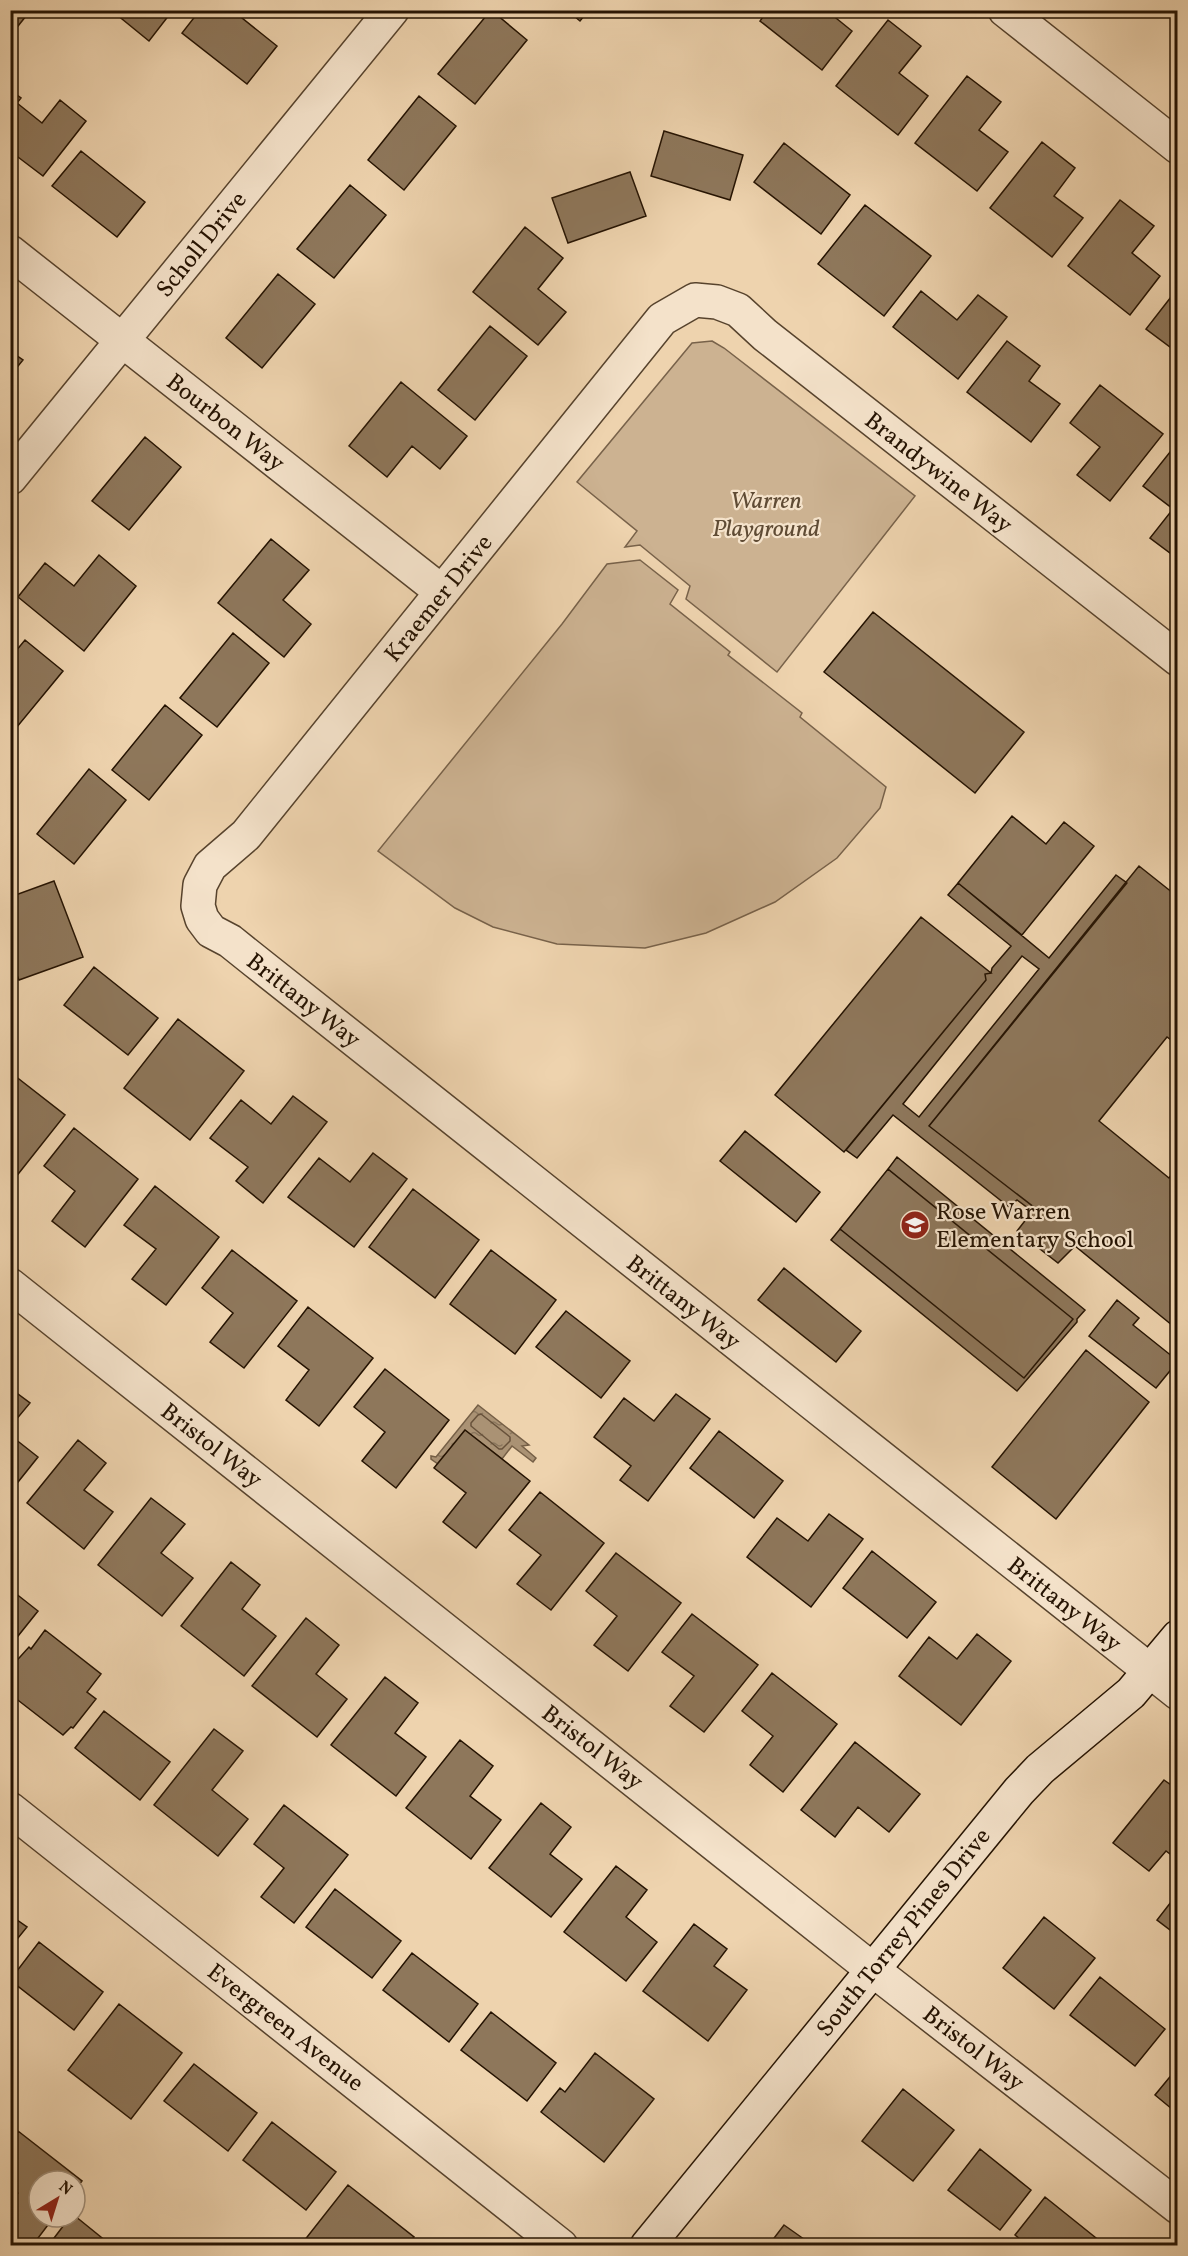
<svg xmlns="http://www.w3.org/2000/svg" width="1188" height="2256" font-family="Vollkorn,serif">
  <style>
    .park { fill: #ccb291; stroke: #78624a; stroke-width: 1.5 }
    .water { fill: url(#water-ripples); stroke: #755f46; stroke-width: 1.5 }
    .lines { fill: none; stroke-linecap: round; stroke-linejoin: round }
    .shore { stroke: #68523b; stroke-width: 1.5 }
    .building { fill: #8e775b; stroke: #251302; stroke-width: 1.5; fill-rule: evenodd }
    .street-casing { stroke: #57432d; stroke-width: 36 }
    .secondary-casing { stroke: #251302; stroke-width: 36 }
    .street { stroke: #f4e2ca; stroke-width: 33 }
    .secondary { stroke: #f4e2ca; stroke-width: 33 }
    .labels { text-anchor: middle; stroke-width: 4.5; stroke-linejoin: round; paint-order: stroke }
    .street-label { font-size: 24px; fill: #251302; stroke: #f4e2ca }
    .park-label { font-size: 24px; font-style: italic; fill: #5f4b34; stroke: #f4e2ca }
    .poi-label { font-size: 24px; fill: #251302; stroke: #f4e2ca; text-anchor: start }
  </style>
  <defs>
    <pattern id="water-ripples" width="26" height="14" patternUnits="userSpaceOnUse" patternTransform="scale(1.5)"><rect width="26" height="14" fill="#aa9274"/><path d="M2 4q2-2 4 0t4 0M15 11q2-2 4 0t4 0" fill="none" stroke="#8a765d"/></pattern>
  </defs>
  <rect width="100%" height="100%" fill="#eed3ae"/>
  <filter id="stains"><feTurbulence type="fractalNoise" baseFrequency=".00333" numOctaves="4"/><feColorMatrix values="0 0 0 0 .2 0 0 0 0 .09 0 0 0 0 .02 0 0 0 .5 -.17"/></filter>
  <radialGradient id="worn" r=".72"><stop offset=".6" stop-color="#630" stop-opacity="0"/><stop offset="1" stop-color="#630" stop-opacity=".3"/></radialGradient>
  <path class="park" d="M712,341L724,348L915,496L777,672L686,599L690,586L640,545L625,547L637,531L577,482L692,343Z
    M640,560L678,590L670,604L730,652L728,655L802,713L800,717L886,787L880,808L837,858L775,902L706,933L645,948L557,944L493,927L455,908L378,851L562,624L607,564Z"/>
  <path class="water" d="M478,1405L529,1445L522,1446L536,1458L533,1462L512,1446L502,1459L465,1430L438,1464L431,1459V1456L436,1457Z"/>
  <g class="lines">
    <path class="shore" d="M481,1414L510,1437V1441L502,1449H499L471,1426V1423L478,1415Z"/>
  </g>
  <path class="building" d="M10,10H19L26,16L10,36Z
    M111,10H173L149,41Z
    M200,10H232L277,46L247,84L182,33Z
    M491,10L527,40L475,104L438,74Z
    M567,10H589L580,21Z
    M768,10H826L852,31L822,70L760,21Z
    M888,20L921,46L899,73L928,96L898,135L836,86Z
    M967,76L1001,102L979,130L1008,152L977,191L915,143Z
    M10,90L21,98L17,103L42,123L60,100L86,121L43,176L10,151Z
    M419,96L456,126L404,190L368,160Z
    M664,131L743,155L730,200L651,176Z
    M1042,142L1075,168L1054,196L1083,218L1052,257L990,208Z
    M784,143L850,195L821,234L754,182Z
    M81,151L145,202L117,237L52,186Z
    M630,172L646,216L568,243L552,198Z
    M350,185L386,215L334,278L297,249Z
    M1120,200L1154,226L1132,253L1160,276L1130,315L1068,266Z
    M865,205L931,256L884,316L818,264Z
    M525,227L563,258L538,289L566,312L538,345L473,292Z
    M278,274L315,304L262,368L226,338Z
    M1178,288V353L1146,329Z
    M921,291L957,320L978,295L1007,317L958,379L893,327Z
    M490,326L527,356L475,420L438,390Z
    M1007,341L1040,366L1029,381L1060,404L1031,442L967,392Z
    M10,351L23,360L10,376Z
    M401,382L467,436L440,469L412,446L387,477L349,446Z
    M1100,385L1163,434L1110,501L1077,475L1100,447L1070,423Z
    M145,437L181,467L129,530L92,501Z
    M1174,447L1178,450V559L1150,538L1173,509L1143,486Z
    M271,539L309,570L283,600L311,624L284,657L218,603Z
    M99,555L136,586L84,651L18,597L45,563L74,586Z
    M873,612L1024,732L975,793L824,672Z
    M233,633L269,663L217,727L180,698Z
    M25,640L63,671L12,733L10,731V658Z
    M165,705L202,735L149,800L112,770Z
    M89,769L126,800L74,864L37,834Z
    M1012,816L1046,844L1064,822L1094,846L1022,935L958,883Z
    M1139,866L1178,897V1045L1167,1037L1099,1121L1169,1178L1178,1167V1330L1075,1246L1058,1263L1017,1231L1035,1208L929,1126Z
    M1116,875L1127,883L929,1126L1035,1208L1032,1211L1017,1200L1009,1207L893,1115L857,1158L846,1150L986,980L985,974L991,973L992,968L1011,946L948,895L958,883L1049,958ZM1022,956L1039,969L919,1117L903,1104Z
    M54,881L83,957L19,980L10,958V897Z
    M921,917L991,973L985,974L986,980L844,1152L775,1095Z
    M94,967L158,1018L128,1055L64,1005Z
    M178,1019L244,1071L190,1140L124,1088Z
    M10,1072L65,1115L11,1183L10,1182Z
    M293,1096L327,1122L263,1203L236,1181L248,1167L210,1138L241,1100L271,1124Z
    M74,1128L138,1179L85,1247L52,1221L75,1191L44,1166Z
    M745,1131L820,1192L796,1222L720,1161Z
    M373,1153L407,1179L354,1247L288,1197L319,1158L350,1182Z
    M897,1157L1085,1310L1077,1319V1322L1017,1391L831,1240L840,1229L1024,1378L1073,1319L888,1169Z
    M888,1169L1073,1319L1024,1378L840,1229Z
    M155,1186L219,1237L166,1305L132,1279L156,1249L124,1225Z
    M413,1189L479,1240L435,1298L369,1247Z
    M232,1250L297,1301L244,1368L210,1342L233,1313L202,1288Z
    M491,1250L556,1300L515,1354L450,1304Z
    M784,1268L861,1331L836,1362L758,1300Z
    M1117,1300L1139,1318L1133,1325L1178,1361L1156,1388L1089,1336Z
    M308,1307L373,1358L319,1426L286,1400L309,1370L278,1346Z
    M566,1311L630,1361L601,1398L536,1347Z
    M1086,1350L1149,1402L1056,1519L992,1467Z
    M385,1369L449,1420L396,1488L362,1461L385,1432L354,1407Z
    M10,1388L30,1403L10,1427Z
    M676,1394L710,1419L648,1501L620,1480L631,1466L594,1437L624,1398L654,1421Z
    M465,1430L530,1481L476,1548L443,1522L466,1493L434,1468Z
    M719,1431L783,1481L754,1518L690,1468Z
    M10,1435L38,1457L10,1492Z
    M78,1440L106,1463L84,1490L113,1512L84,1549L27,1503Z
    M540,1492L604,1543L551,1610L517,1584L541,1555L509,1530Z
    M151,1498L185,1524L161,1553L193,1578L162,1616L98,1565Z
    M829,1514L863,1539L811,1607L747,1557L777,1518L808,1541Z
    M872,1551L936,1602L907,1638L843,1588Z
    M616,1553L681,1603L628,1671L594,1645L617,1616L586,1591Z
    M231,1562L260,1585L242,1609L276,1636L244,1676L181,1626Z
    M10,1589L38,1611L10,1646Z
    M692,1614L758,1665L704,1732L670,1706L694,1676L662,1652Z
    M306,1618L339,1645L316,1674L347,1699L317,1737L252,1686Z
    M45,1630L101,1674L87,1692L96,1699L73,1728L71,1727L63,1735L10,1694V1668L29,1647L31,1649Z
    M977,1634L1011,1661L961,1725L899,1676L929,1637L957,1659Z
    M772,1673L837,1724L783,1792L750,1765L773,1736L742,1711Z
    M385,1677L418,1703L395,1733L426,1757L396,1796L331,1745Z
    M104,1711L170,1762L140,1800L75,1748Z
    M214,1729L243,1751L212,1790L248,1819L218,1856L154,1805Z
    M460,1740L493,1766L470,1796L501,1820L471,1859L406,1808Z
    M855,1742L920,1794L889,1832L858,1807L835,1837L801,1810Z
    M1164,1780L1178,1790V1860L1166,1851L1149,1871L1113,1843Z
    M541,1803L571,1827L550,1854L582,1879L551,1917L489,1868Z
    M284,1805L348,1855L294,1923L261,1897L284,1868L254,1844Z
    M616,1866L647,1890L626,1917L657,1942L626,1981L564,1932Z
    M335,1889L401,1941L372,1978L306,1927Z
    M1178,1893V1936L1157,1920Z
    M10,1915L27,1927L10,1948Z
    M1044,1917L1095,1958L1054,2009L1003,1968Z
    M694,1924L727,1949L714,1966L747,1990L708,2041L643,1991Z
    M39,1942L103,1992L74,2030L10,1980Z
    M412,1953L478,2004L449,2042L383,1990Z
    M1100,1977L1165,2029L1135,2066L1070,2015Z
    M119,2004L182,2053L131,2119L68,2070Z
    M491,2012L556,2063L527,2101L461,2050Z
    M595,2053L654,2099L604,2162L541,2112L560,2088L565,2092Z
    M194,2064L257,2113L228,2151L164,2101Z
    M1178,2067V2114L1155,2095Z
    M903,2089L954,2130L913,2181L862,2141Z
    M272,2122L336,2172L306,2210L243,2160Z
    M18,2131L82,2181L75,2190V2181H39V2217H54L32,2246H25L10,2234V2202L18,2193L10,2187V2141Z
    M980,2149L1031,2190L1000,2230L948,2190Z
    M348,2185L414,2237L407,2246H300Z
    M1045,2197L1106,2246H1028L1015,2235Z
    M75,2216L112,2246H48L70,2217Z
    M784,2225L801,2237L814,2246H768Z"/>
  <g class="lines">
    <g class="street-casing">
      <path id="street" d="M1005,10L1178,147
        M10,252L442,592
        M10,478L392,10
        M1178,659L765,335L738,310L717,302L695,300L662,319L246,835L210,866L200,885L198,906L202,919L211,931L230,941L255,961L1178,1693
        M10,1285L873,1970L1178,2207
        M10,1809L561,2246"/>
    </g>
    <g class="secondary-casing">
      <path id="secondary" d="M647,2246L1019,1791L1040,1769L1131,1693L1178,1637"/>
    </g>
    <use href="#street" class="street"/>
    <use href="#secondary" class="secondary"/>
  </g>
  <defs>
    <g id="school-disc" transform="scale(1.5)"><circle r="9.5" fill="#8f2418" stroke="#f4e2ca"/><path d="M0-5L7-2L0 1L-7-2ZM-4 1L0 2.5L4 1V4Q0 6-4 4Z" fill="#fff"/></g>
  </defs>
  <g fill-rule="evenodd">
    <use href="#school-disc" x="915" y="1225"/>
  </g>
  <g class="labels">
    <g class="street-label">
      <text transform="translate(201 244) rotate(-51)" y="8">Scholl Drive</text>
      <text transform="translate(226 422) rotate(38)" y="8">Bourbon Way</text>
      <text transform="translate(939 472) rotate(38)" y="8">Brandywine Way</text>
      <text transform="translate(438 598) rotate(-51)" y="8">Kraemer Drive</text>
      <text transform="translate(304 1000) rotate(38)" y="8">Brittany Way</text>
      <text transform="translate(684 1302) rotate(38)" y="8">Brittany Way</text>
      <text transform="translate(212 1445) rotate(38)" y="8">Bristol Way</text>
      <text transform="translate(1065 1604) rotate(38)" y="8">Brittany Way</text>
      <text transform="translate(593 1747) rotate(38)" y="8">Bristol Way</text>
      <text transform="translate(903 1932) rotate(-51)" y="8">South Torrey Pines Drive</text>
      <text transform="translate(286 2027) rotate(38)" y="8">Evergreen Avenue</text>
      <text transform="translate(974 2048) rotate(38)" y="8">Bristol Way</text>
    </g>
    <g class="park-label">
      <text x="766" y="508">Warren<tspan x="766" dy="28">Playground</tspan></text>
    </g>
    <g class="poi-label">
      <text x="936" y="1219">Rose Warren<tspan x="936" dy="28">Elementary School</tspan></text>
    </g>
  </g>
  <rect width="1188" height="2256" fill="none" stroke="#eed3ae" stroke-width="36"/>
  <rect x="12" y="12" width="1164" height="2232" fill="none" stroke="#251302" stroke-width="3"/>
  <rect x="18" y="18" width="1152" height="2220" fill="none" stroke="#251302" stroke-width="1.5"/>
  <g transform="translate(57 2199) rotate(38)"><circle r="28" fill="#f4e2ca" stroke="#a18f7a" stroke-width="1.5"/>
  <path d="M0-4.5L10 22L0 15L-10 22Z" fill="#8f2418"/>
  <text y="-9" font-size="16" font-weight="bold" text-anchor="middle" fill="#251302">N</text>
  </g>
  <rect width="100%" height="100%" filter="url(#stains)"/>
  <rect width="100%" height="100%" fill="url(#worn)"/>
</svg>
